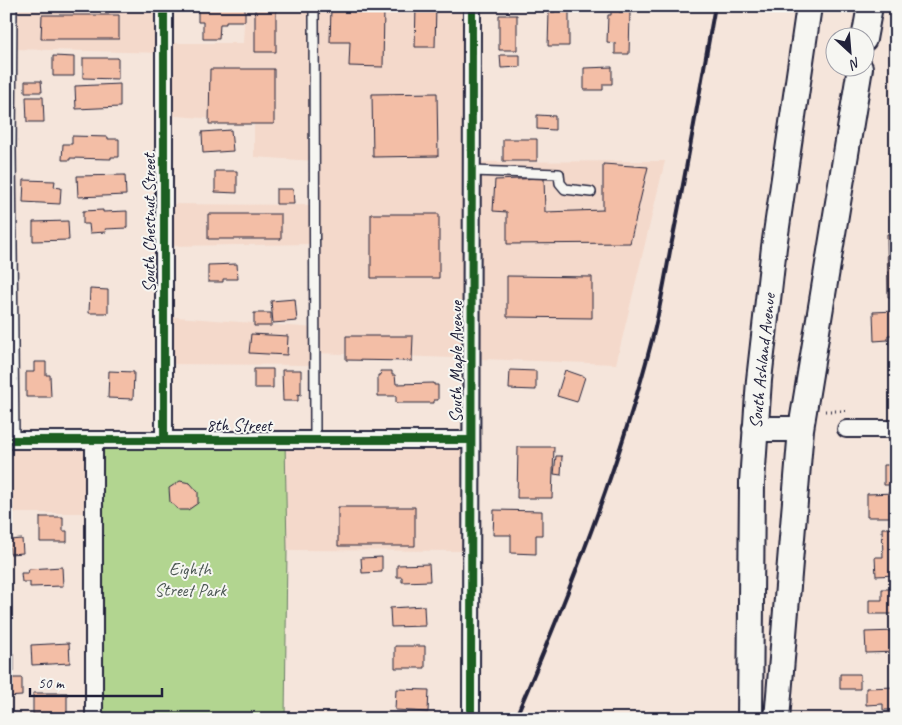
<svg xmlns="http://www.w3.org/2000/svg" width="902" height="725" font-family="Caveat,sans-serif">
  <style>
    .built { fill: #f4d9cb }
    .green { fill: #b2d590; stroke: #6a7c66 }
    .building { fill: #f3bea6; stroke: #22223b }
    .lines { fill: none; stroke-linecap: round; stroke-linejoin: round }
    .service-casing { stroke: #22223b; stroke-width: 12 }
    .minor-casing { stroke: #22223b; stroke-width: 20 }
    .secondary-casing { stroke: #22223b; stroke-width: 28 }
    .path { stroke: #22223b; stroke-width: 3; stroke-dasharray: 1 4; stroke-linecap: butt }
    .service { stroke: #f6f6f2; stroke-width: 9 }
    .minor { stroke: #f6f6f2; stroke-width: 16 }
    .secondary { stroke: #f6f6f2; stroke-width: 24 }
    .rail { stroke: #22223b; stroke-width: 4 }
    .cycleway-casing { stroke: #f6f6f2; stroke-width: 11 }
    .cycleway { stroke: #1b5e20; stroke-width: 8 }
    .labels { text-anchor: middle; stroke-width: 4; stroke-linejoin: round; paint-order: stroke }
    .street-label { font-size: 18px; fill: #22223b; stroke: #f6f6f2 }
    .park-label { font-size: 18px; fill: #4d5854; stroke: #f6f6f2 }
  </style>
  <rect width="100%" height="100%" fill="#f5e5db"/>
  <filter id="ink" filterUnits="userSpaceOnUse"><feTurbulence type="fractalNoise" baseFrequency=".02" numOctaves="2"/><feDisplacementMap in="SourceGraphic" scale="10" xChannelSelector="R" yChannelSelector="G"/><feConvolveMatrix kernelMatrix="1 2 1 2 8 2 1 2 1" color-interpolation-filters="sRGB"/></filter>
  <g filter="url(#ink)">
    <path class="built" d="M6,6H164L165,43H243L245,6H472V162L665,161L616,364L315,353V365L164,364V316L315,328V244L164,246V204L314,205V161L254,157V122L164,115V53L13,49L12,77H6Z
      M6,440H94V513H6Z
      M285,440H471V551L287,550Z"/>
    <path class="green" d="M94,440H285L287,550L285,719H94Z"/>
    <path class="building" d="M198,6H245V21H226V24H220L219,39H203V22H198Z
      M255,6H276V52H255Z
      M416,6H436L435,47H415Z
      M555,7H564V11H569V46H548L549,12H555Z
      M331,8L384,9L383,67L349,66L350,42H330Z
      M611,10H619V12H630L629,54H615V43L607,42L608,15H611Z
      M42,15H119V39H41Z
      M499,15H517V50H499Z
      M500,55H520V67L501,68Z
      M53,56L74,57V76H53Z
      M83,58H118V79L83,78Z
      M612,67V84H603V90H584V68Z
      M210,69H274V124H209Z
      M25,81H41L42,92H25Z
      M120,84V107L76,109L75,86Z
      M437,93L438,156L373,157L372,94Z
      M26,97H43L44,122H27Z
      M537,115L555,116V130L537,129Z
      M231,130L233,151L203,153L202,132Z
      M72,136L108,137V139H119V157H111V159L70,158V160H62L63,144H72Z
      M503,139H537V161H503Z
      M603,164L648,167L630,243L507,244V212L493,211L495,180L544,178L545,212L603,210Z
      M215,171H237V193L215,192Z
      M125,175L126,195L78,197L77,176Z
      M24,180L55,181L54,187L61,188L60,204L23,202Z
      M276,189H293L294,204H276Z
      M103,210V212L127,211V228L105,229L106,232L90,233L89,224H83V211Z
      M208,214H281V239H208Z
      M371,214H439V278H371Z
      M68,221L69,240L33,241V222Z
      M887,234H896V297H888Z
      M237,264L238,279H223V282H208V265Z
      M507,276L592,277V318L507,317Z
      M90,289L108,290V313H89Z
      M295,299L297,321L273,323L271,301Z
      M896,311V335H888V340L874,341L873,312Z
      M254,313H271V326H254Z
      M251,334L288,336L287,355L249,353Z
      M346,336H413L412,361L346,360Z
      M895,337H896V389H894Z
      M34,362H46V375H50L51,397H26V372H34Z
      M254,369H273V388H254Z
      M282,370H301V395L298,394V401H283Z
      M510,370L536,371V390L509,389Z
      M565,370L585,377L577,402L557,396Z
      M109,371L134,372L133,399L108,398Z
      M380,371H392V375H395L396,384L434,383V385H438V400H434V403H396V396H378V375H381Z
      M518,447H554L552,498H517Z
      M556,456H562L561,475L554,474Z
      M884,465H896V485H884Z
      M180,481L190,483L198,492V503L188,510H179L170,502L169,488Z
      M896,493V517H867V494Z
      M338,507H415V546H338Z
      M494,510L542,511V535H536V554L511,553V535H493Z
      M40,517H63V531H67V542H40Z
      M882,528H896V575L876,576L875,557H883Z
      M22,539L23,553L10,554L9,540Z
      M382,557V572L362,573L361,558Z
      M429,564L430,581L402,582V577H397V565Z
      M62,567L63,586L30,587V582H22L21,573H28L29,569Z
      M882,589H896V614H869V600H882Z
      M424,606L425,626L391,627L390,608Z
      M896,631V652L866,653L865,632Z
      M69,643L70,663L32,665L31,645Z
      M395,646H425V668H395Z
      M6,654H14V672H6Z
      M840,674H860V689H840Z
      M6,678H22V696L6,697Z
      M896,687V710H883V704L866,705V688Z
      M396,689L429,690L428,712L395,710Z
      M33,693H67V713L33,714Z"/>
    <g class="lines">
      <g class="service-casing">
        <path id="service" d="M12,6L11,150L14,440
          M314,6L315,440
          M472,171L559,174L560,183L565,189L591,192"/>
      </g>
      <g class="minor-casing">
        <path id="minor" d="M846,429H896
          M6,440H471
          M94,440V719
          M164,440V6
          M471,719L472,6"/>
      </g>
      <g class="secondary-casing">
        <path id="secondary" d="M864,39L870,6
          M755,429H801
          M750,719L752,482L759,380L774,247L809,6
          M777,719L801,429L860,68"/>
      </g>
      <path class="path" d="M825,411H846"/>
      <use href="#service" class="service"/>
      <use href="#minor" class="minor"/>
      <use href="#secondary" class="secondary"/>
      <path class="rail" d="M515,719C569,594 619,468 653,336C660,308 665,279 670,251C687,170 700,88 715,6"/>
      <g class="cycleway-casing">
        <path id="cycleway" d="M6,440H471
          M164,440V6
          M471,719L472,6"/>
      </g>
      <use href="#cycleway" class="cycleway"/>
    </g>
  </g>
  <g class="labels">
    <g class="street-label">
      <text transform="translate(149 223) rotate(-90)" y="6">South Chestnut Street</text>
      <text transform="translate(762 361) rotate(-84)" y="6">South Ashland Avenue</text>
      <text transform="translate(456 362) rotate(-90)" y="6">South Maple Avenue</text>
      <text x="239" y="431">8th Street</text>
    </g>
    <g class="park-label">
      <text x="190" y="575">Eighth<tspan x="190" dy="21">Street Park</tspan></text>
    </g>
  </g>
  <rect width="902" height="725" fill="none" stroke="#f6f6f2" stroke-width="25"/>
  <rect x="12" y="12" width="877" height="700" fill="none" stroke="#22223b" stroke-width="2" filter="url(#ink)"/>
  <g transform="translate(850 52) rotate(154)"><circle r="24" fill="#f6f6f2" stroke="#a1a1a9"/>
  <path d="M0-4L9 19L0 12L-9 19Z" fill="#22223b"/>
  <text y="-8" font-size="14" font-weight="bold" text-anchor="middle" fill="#22223b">N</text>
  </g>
  <path d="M30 688v8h132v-8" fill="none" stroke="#22223b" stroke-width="2.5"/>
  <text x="38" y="688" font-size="15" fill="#22223b" stroke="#f6f6f2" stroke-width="4" paint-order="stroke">50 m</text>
</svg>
